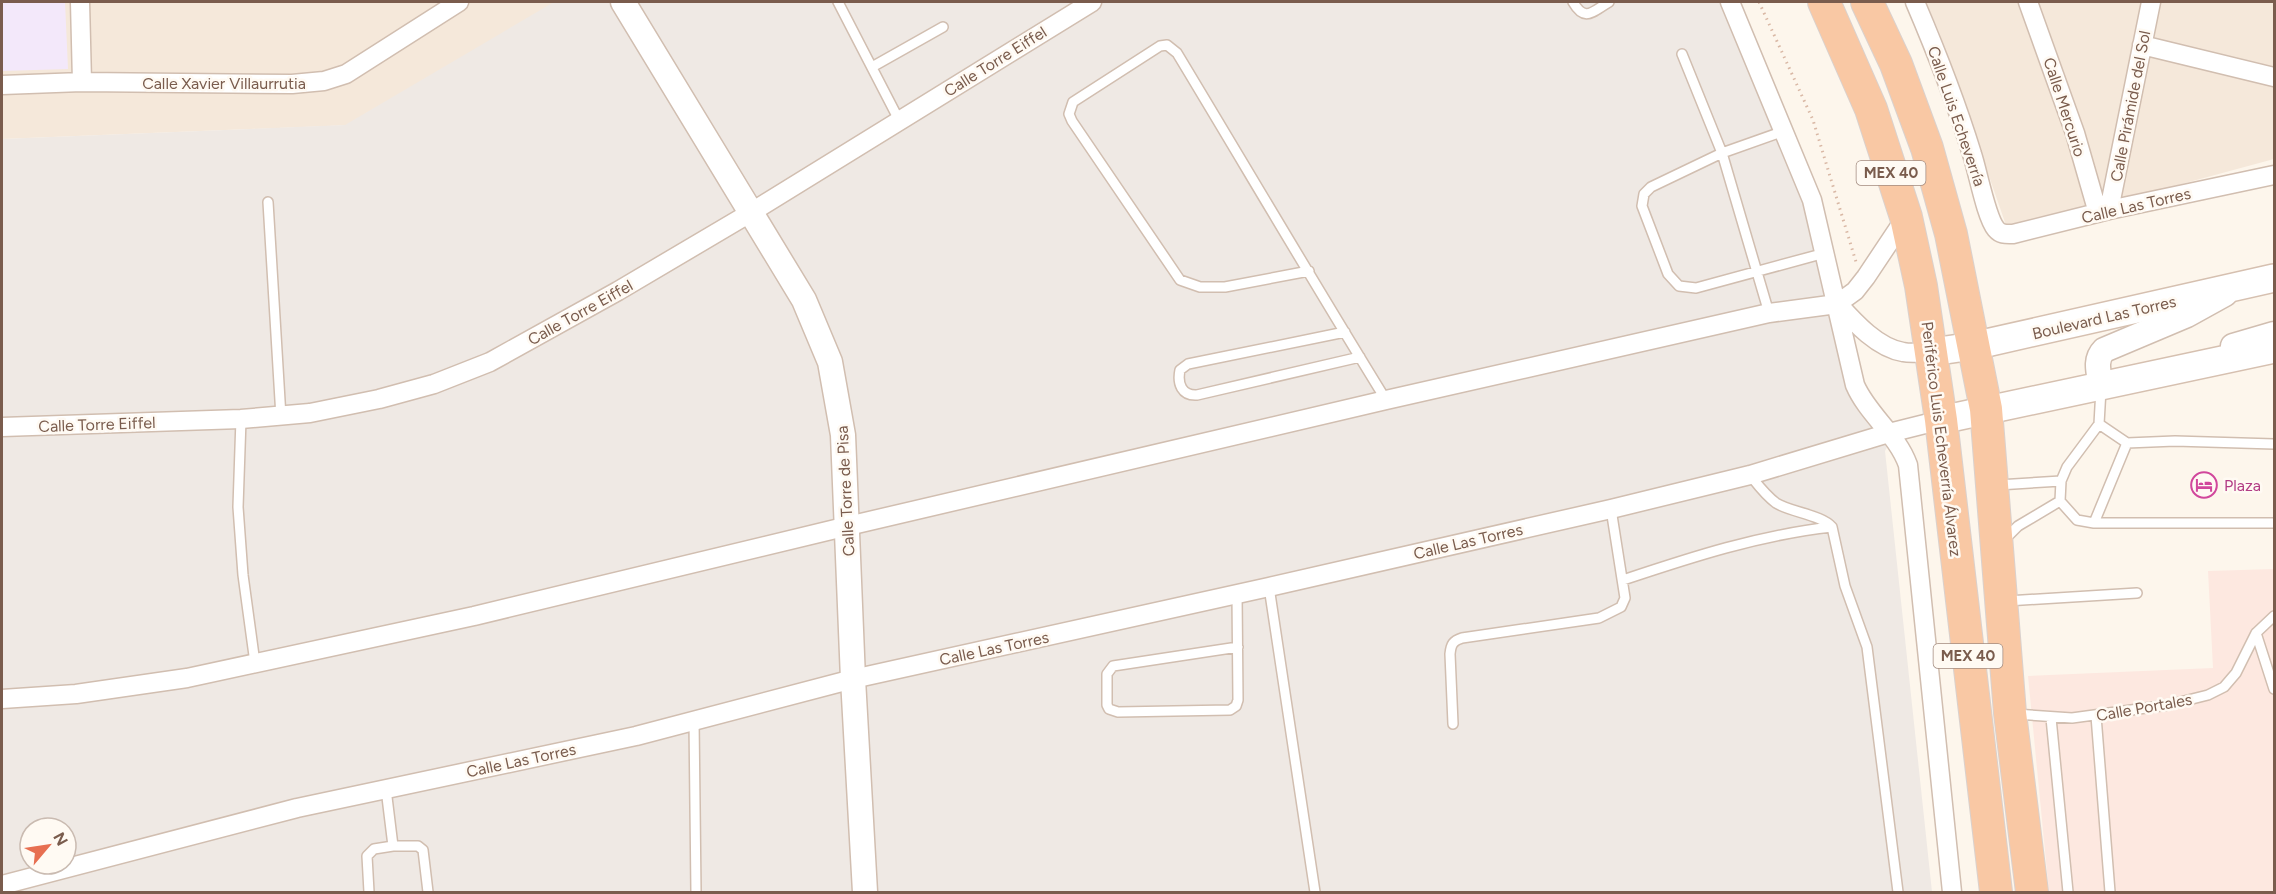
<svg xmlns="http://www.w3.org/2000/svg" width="2276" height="894" font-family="Figtree,sans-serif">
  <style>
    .residential { fill: #f5e8da }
    .commercial { fill: #fde8e0 }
    .industrial { fill: #efe9e4; fill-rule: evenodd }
    .education { fill: #f3e8fa }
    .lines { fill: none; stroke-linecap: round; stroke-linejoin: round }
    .service-casing { stroke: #d1beb0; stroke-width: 12 }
    .minor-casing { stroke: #d1beb0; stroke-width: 21 }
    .tertiary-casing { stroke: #d1beb0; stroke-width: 27 }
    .secondary-casing { stroke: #d6c0b0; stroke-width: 30 }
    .trunk-casing { stroke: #dad1cd; stroke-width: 34 }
    .path { stroke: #d9b8a5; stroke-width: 3; stroke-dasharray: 1.5 4.5; stroke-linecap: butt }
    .service { stroke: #fff; stroke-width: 9 }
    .minor { stroke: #fff; stroke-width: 18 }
    .tertiary { stroke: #fff; stroke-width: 24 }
    .secondary { stroke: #fff; stroke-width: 27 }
    .trunk { stroke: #f9c8a4; stroke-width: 32 }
    .labels { text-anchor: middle; stroke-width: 5; stroke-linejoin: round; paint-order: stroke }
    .shield { fill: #fffaf3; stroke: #a28b7f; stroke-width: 1.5 }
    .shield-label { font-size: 15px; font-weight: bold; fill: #7a5c4d }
    .street-label { font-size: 16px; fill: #7a5c4d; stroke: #fffaf3 }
    .hotel-label { font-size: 16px; fill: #b23c85; stroke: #fffaf3; text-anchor: start }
  </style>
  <rect width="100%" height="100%" fill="#fdf6ec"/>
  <path class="residential" d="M2,2H557L351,125L2,139Z
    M1926,2H2274V159L2008,231L1939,32Z"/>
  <path class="commercial" d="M2274,569V892H2049L2028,676L2213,668L2208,571Z"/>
  <path class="industrial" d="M554,2H1735L1766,74L1860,391L1894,433L1885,451L1932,892H2V139L345,125ZM30,828H66V864H30Z"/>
  <path class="education" d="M2,2H65L68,69L2,71Z"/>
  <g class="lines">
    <g class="service-casing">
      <path id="service" d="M838,2L899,120
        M1573,2C1585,23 1593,11 1609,2
        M1682,54L1722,153L1769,313
        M872,67L943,27
        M1784,131L1722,153L1651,187L1644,194L1642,206L1668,274L1679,286L1696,288L1825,253
        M268,202L281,417
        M1309,271L1225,287H1200L1180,280L1072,121L1069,114L1073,102L1160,46L1167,45L1177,53C1247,169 1315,285 1386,400
        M1345,332L1188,364L1180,370C1177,384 1182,396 1197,395L1360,357
        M2101,389L2099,424L2127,443L2175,441L2274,444
        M241,419L238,507L243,575L255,663
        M2099,424L2067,467L2061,481L2060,501L2077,520L2094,523H2274
        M1750,475C1758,485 1765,495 1776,503C1790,512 1822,515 1832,527L1845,586L1867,647L1898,892
        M1998,485L2061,481
        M2094,523L2127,443
        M2003,541L2018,526L2060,501
        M1623,580C1692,557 1759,535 1832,527
        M1269,587L1315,892
        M1237,595L1238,700L1236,706L1230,710L1118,712L1109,709L1107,705V674L1113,666L1238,647
        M2007,601L2137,593
        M2256,633L2274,689
        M2015,714L2072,718L2168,705L2208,695L2224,687L2236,673L2256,633L2274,616
        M2096,716L2110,892
        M2051,718L2068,892
        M694,720L696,892
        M1453,724L1450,654C1451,644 1453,641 1462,638L1599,618L1621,607L1625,598L1611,509
        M386,789L393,846H418L423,850L428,892
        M369,892L367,856L374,849L393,846"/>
    </g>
    <g class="minor-casing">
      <path id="minor" d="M80,2L82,82
        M1730,2L1812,200L1855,385C1868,415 1897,434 1908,465L1952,892
        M1915,2C1936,51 1956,102 1972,154C1978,172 1986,217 1996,229C2001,235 2007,234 2013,234L2109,210L2274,175
        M2028,2L2075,133L2098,213
        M2142,45L2274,77
        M2,85L82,82L292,84L324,81L346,74L459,2
        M2109,210L2151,2
        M1839,305C1855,323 1878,348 1903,352C1912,354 1923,352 1932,352
        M2,427L241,419L310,413L379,399L434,384L490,362L618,291L750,213L1092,2
        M2,699L76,694L187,678L474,616L848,526L1386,400L1769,313L1837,304L1855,291L1866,277L1906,217
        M2,885L297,808L636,736L853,679L1269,587L1611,509L1750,475L1889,433L1941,420"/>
    </g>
    <g class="tertiary-casing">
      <path id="tertiary" d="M623,2L804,300L830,362L843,435L853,679L865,892
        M2233,346L2274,334
        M2101,386C2099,373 2094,360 2104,350L2187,315L2225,294"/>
    </g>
    <g class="secondary-casing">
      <path id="secondary" d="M1932,352L1973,346L2274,278
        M1941,420L2274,349"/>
    </g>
    <g class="trunk-casing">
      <path id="trunk" d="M1824,2L1871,109L1906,217L1921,286L1941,420L1996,892
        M1867,2L1896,64L1927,148L1951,234L1986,409L2010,713L2032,892"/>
    </g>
    <path class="path" d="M1759,2L1813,120L1856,262"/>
    <use href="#service" class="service"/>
    <use href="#minor" class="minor"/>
    <use href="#tertiary" class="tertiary"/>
    <use href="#secondary" class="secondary"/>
    <use href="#trunk" class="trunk"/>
  </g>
  <defs>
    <g id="hotel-ring" transform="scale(1.35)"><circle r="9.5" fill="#fffaf3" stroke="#d1479c" stroke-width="1.5"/><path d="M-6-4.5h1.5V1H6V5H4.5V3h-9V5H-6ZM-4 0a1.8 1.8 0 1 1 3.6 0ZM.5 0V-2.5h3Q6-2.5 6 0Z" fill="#d1479c"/></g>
  </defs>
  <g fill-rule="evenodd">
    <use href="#hotel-ring" x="2204" y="485"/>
  </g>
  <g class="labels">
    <g class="shield">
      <rect x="1856.5" y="161" width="69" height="24" rx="4.5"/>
      <rect x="1933.5" y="644" width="69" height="24" rx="4.5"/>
    </g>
    <g class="shield-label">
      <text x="1891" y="178">MEX 40</text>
      <text x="1968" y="661">MEX 40</text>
    </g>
    <g class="street-label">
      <text transform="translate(995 61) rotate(-32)" y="6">Calle Torre Eiffel</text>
      <text x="224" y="89">Calle Xavier Villaurrutia</text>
      <text transform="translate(2130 106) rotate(-79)" y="6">Calle Pirámide del Sol</text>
      <text transform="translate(2065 107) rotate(72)" y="6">Calle Mercurio</text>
      <text transform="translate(1957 116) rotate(71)" y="6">Calle Luis Echeverría</text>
      <text transform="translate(2136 205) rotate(-13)" y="6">Calle Las Torres</text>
      <text transform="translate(580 312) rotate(-29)" y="6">Calle Torre Eiffel</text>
      <text transform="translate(2104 317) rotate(-13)" y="6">Boulevard Las Torres</text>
      <text transform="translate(97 424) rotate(-2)" y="6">Calle Torre Eiffel</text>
      <text transform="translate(1942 439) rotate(83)" y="6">Periférico Luis Echeverría Álvarez</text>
      <text transform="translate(845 491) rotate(-93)" y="6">Calle Torre de Pisa</text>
      <text transform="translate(1468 541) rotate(-13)" y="6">Calle Las Torres</text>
      <text transform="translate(994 648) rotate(-12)" y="6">Calle Las Torres</text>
      <text transform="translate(2144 707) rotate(-10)" y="6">Calle Portales</text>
      <text transform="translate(521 760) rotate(-12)" y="6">Calle Las Torres</text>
    </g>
    <g class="hotel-label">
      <text x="2224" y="491">Plaza</text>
    </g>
  </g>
  <rect width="2276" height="894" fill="none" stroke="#7a5c4d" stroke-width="6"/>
  <g transform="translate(48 846) rotate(61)"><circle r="28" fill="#fffaf3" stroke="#cabbb1" stroke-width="1.5"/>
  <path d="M0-4.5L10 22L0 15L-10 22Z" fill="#e76f51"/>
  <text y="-9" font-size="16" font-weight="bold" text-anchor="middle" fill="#7a5c4d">N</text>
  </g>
</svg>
